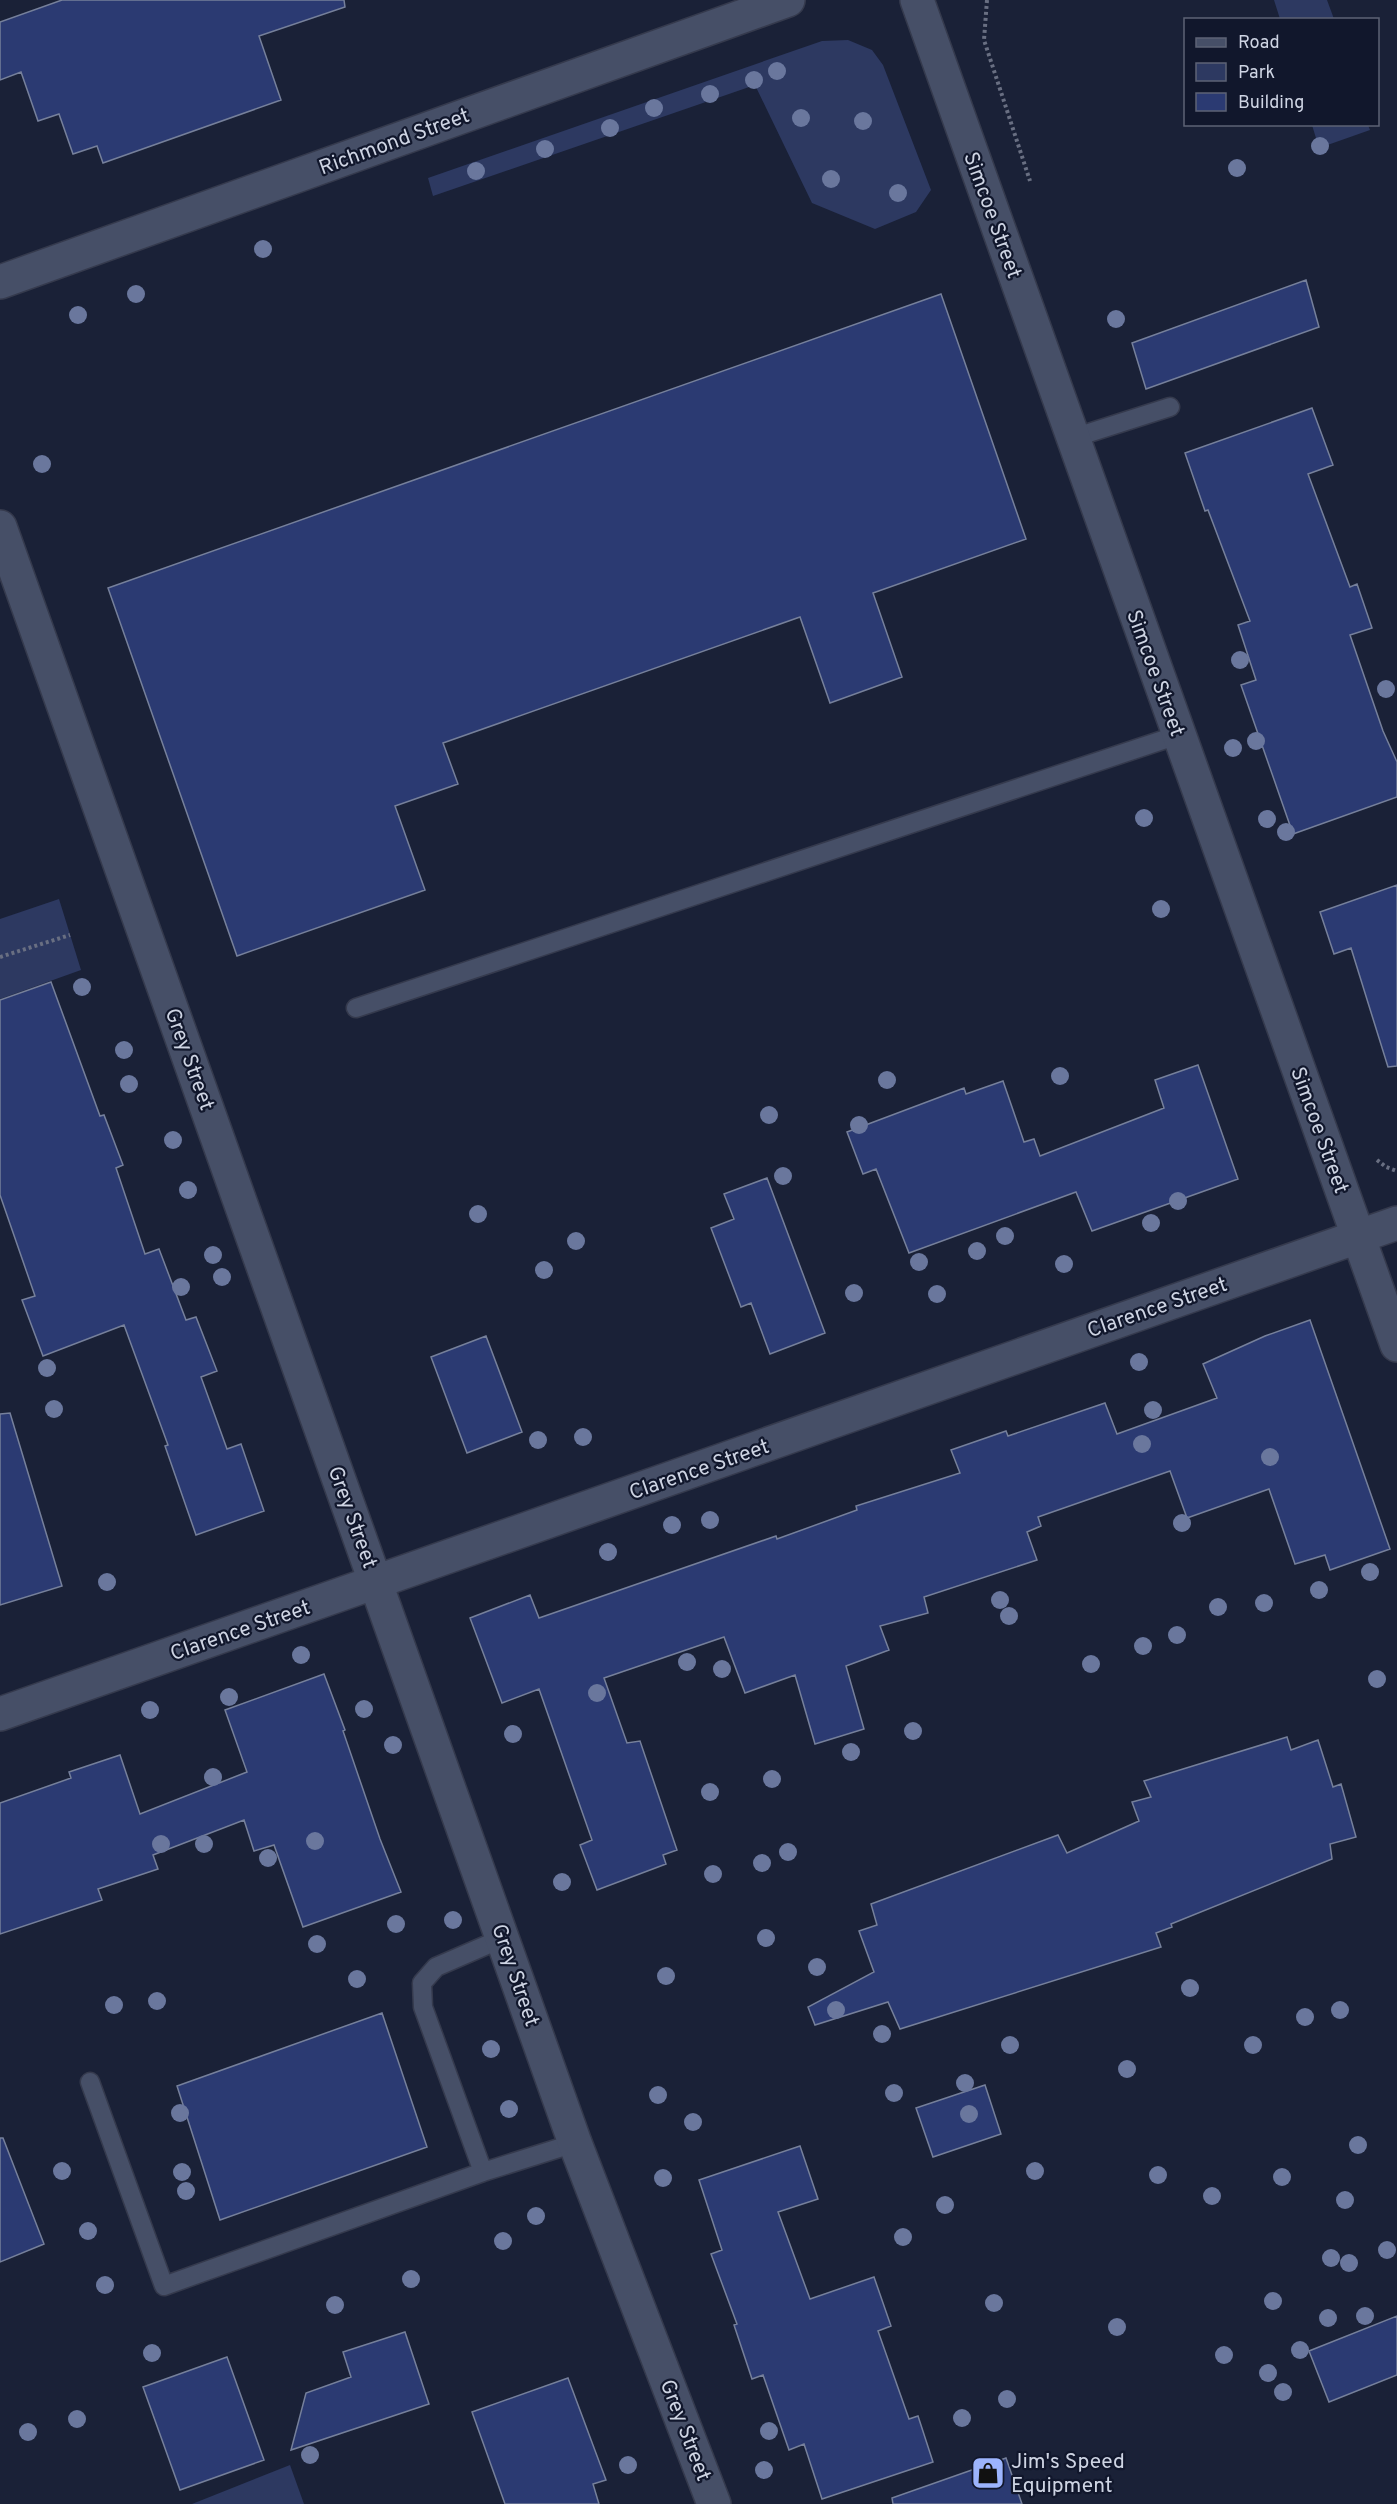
<svg xmlns="http://www.w3.org/2000/svg" width="1397" height="2504" font-family="Overpass,sans-serif">
  <style>
    .green { fill: #2d3961 }
    .building { fill: #2b3a72; stroke: #76809b; stroke-width: 1.5 }
    .lines { fill: none; stroke-linecap: round; stroke-linejoin: round }
    .service-casing { stroke: #353a4d; stroke-width: 21 }
    .minor-casing { stroke: #353a4d; stroke-width: 36 }
    .tertiary-casing { stroke: #353a4d; stroke-width: 36 }
    .path { stroke: #696f82; stroke-width: 4; stroke-dasharray: 3 3; stroke-linecap: butt }
    .service { stroke: #464f67; stroke-width: 18 }
    .minor { stroke: #464f67; stroke-width: 33 }
    .tertiary { stroke: #464f67; stroke-width: 33 }
    .tree { fill: #6a779d }
    .labels { text-anchor: middle; stroke-width: 4.5; stroke-linejoin: round; paint-order: stroke }
    .street-label { font-size: 21px; fill: #ced4e3; stroke: #11172c }
    .poi-label { font-size: 21px; fill: #ced4e3; stroke: #11172c; text-anchor: start }
  </style>
  <rect width="100%" height="100%" fill="#1a2137"/>
  <path class="green" d="M1274,0H1327L1334,19H1280Z
    M848,40L872,50L883,65L931,190L916,212L875,229L812,203L755,85L433,196L428,178L822,41Z
    M1312,125H1368L1370,130L1319,148Z
    M59,899L81,970L0,999V919Z
    M290,2465L304,2504H192Z"/>
  <path class="building" d="M62,0H344L345,7L259,36L281,100L103,163L97,146L73,154L59,114L38,121L21,72L0,80V22Z
    M1306,280L1319,327L1146,389L1132,343Z
    M941,294L1026,539L873,593L902,677L830,703L800,617L443,743L458,784L395,806L425,890L237,956L108,588Z
    M1312,408L1333,465L1308,474L1350,587L1357,584L1372,628L1350,635L1383,731L1397,762V797L1293,834L1241,685L1256,680L1238,625L1250,621L1208,510L1205,511L1185,453Z
    M1397,885V1066L1388,1067L1351,948L1334,954L1320,912Z
    M51,982L100,1116L104,1115L123,1165L116,1168L145,1254L159,1249L186,1320L196,1317L217,1371L201,1377L227,1449L241,1444L264,1511L196,1535L165,1446L168,1445L124,1325L43,1356L22,1300L35,1296L0,1195V1000Z
    M1198,1065L1238,1179L1092,1231L1076,1192L909,1253L876,1169L863,1174L847,1132L964,1088L966,1094L1003,1081L1024,1142L1034,1139L1040,1156L1164,1108L1155,1080Z
    M767,1178L825,1333L770,1354L751,1303L741,1307L711,1228L734,1219L724,1194Z
    M1310,1320L1390,1549L1330,1570L1325,1555L1295,1564L1269,1489L1187,1518L1170,1471L1038,1517L1041,1526L1027,1532L1037,1560L924,1597L928,1613L880,1626L889,1650L846,1666L864,1729L815,1744L795,1675L745,1693L724,1637L604,1678L627,1743L640,1741L677,1850L663,1855L666,1864L597,1890L580,1845L592,1840L539,1689L502,1703L470,1618L530,1595L539,1618L776,1536L777,1539L857,1510L856,1506L960,1473L951,1450L1006,1431L1008,1436L1105,1403L1117,1434L1217,1398L1203,1364L1265,1336Z
    M486,1336L522,1432L467,1453L431,1357Z
    M10,1413L62,1586L0,1605V1414Z
    M324,1674L345,1730L343,1731L380,1839L401,1892L303,1927L274,1845L254,1851L244,1820L153,1855L158,1869L98,1889L102,1900L0,1934V1803L71,1778L69,1772L120,1755L140,1814L247,1772L225,1710Z
    M1287,1737L1291,1750L1318,1740L1333,1787L1341,1784L1356,1837L1330,1844L1332,1859L1171,1924L1172,1927L1156,1933L1161,1947L900,2029L888,2002L815,2025L808,2007L874,1972L859,1931L877,1925L871,1904L1058,1835L1067,1853L1139,1821L1132,1802L1151,1797L1144,1781Z
    M382,2013L427,2147L220,2220L177,2086Z
    M985,2085L1001,2134L933,2157L916,2108Z
    M0,2138H3L44,2244L0,2262Z
    M800,2146L818,2199L778,2212L810,2299L874,2277L891,2326L878,2331L909,2419L918,2416L933,2462L822,2499L804,2444L789,2450L763,2375L752,2379L734,2325L737,2324L711,2254L722,2250L699,2180Z
    M1397,2316V2375L1329,2402L1309,2351Z
    M405,2332L429,2404L291,2450L306,2393L351,2377L343,2352Z
    M227,2357L264,2460L180,2490L143,2387Z
    M568,2378L606,2480L593,2484L599,2504H505L472,2412Z
    M1006,2458L1022,2504H893L892,2498Z"/>
  <g class="lines">
    <g class="service-casing">
      <path id="service" d="M1073,438L1170,407
        M356,1008L1178,735
        M90,2082L164,2286L483,2172L575,2143
        M483,2172L423,2007L422,1983L436,1967L503,1938"/>
    </g>
    <g class="minor-casing">
      <path id="minor" d="M917,0L1397,1345
        M0,527L575,2143L714,2504
        M0,1714L1397,1223"/>
    </g>
    <g class="tertiary-casing">
      <path id="tertiary" d="M0,282L788,0"/>
    </g>
    <path class="path" d="M987,0L984,40L1030,181
      M0,957L70,935
      M1377,1160L1386,1167L1397,1171"/>
    <use href="#service" class="service"/>
    <use href="#minor" class="minor"/>
    <use href="#tertiary" class="tertiary"/>
  </g>
  <g class="tree">
    <circle cx="777" cy="71" r="9"/>
    <circle cx="754" cy="80" r="9"/>
    <circle cx="710" cy="94" r="9"/>
    <circle cx="654" cy="108" r="9"/>
    <circle cx="801" cy="118" r="9"/>
    <circle cx="863" cy="121" r="9"/>
    <circle cx="610" cy="128" r="9"/>
    <circle cx="1320" cy="146" r="9"/>
    <circle cx="545" cy="149" r="9"/>
    <circle cx="1237" cy="168" r="9"/>
    <circle cx="476" cy="171" r="9"/>
    <circle cx="831" cy="179" r="9"/>
    <circle cx="898" cy="193" r="9"/>
    <circle cx="263" cy="249" r="9"/>
    <circle cx="136" cy="294" r="9"/>
    <circle cx="78" cy="315" r="9"/>
    <circle cx="1116" cy="319" r="9"/>
    <circle cx="42" cy="464" r="9"/>
    <circle cx="1240" cy="660" r="9"/>
    <circle cx="1386" cy="689" r="9"/>
    <circle cx="1256" cy="741" r="9"/>
    <circle cx="1233" cy="748" r="9"/>
    <circle cx="1144" cy="818" r="9"/>
    <circle cx="1267" cy="819" r="9"/>
    <circle cx="1286" cy="832" r="9"/>
    <circle cx="1161" cy="909" r="9"/>
    <circle cx="82" cy="987" r="9"/>
    <circle cx="124" cy="1050" r="9"/>
    <circle cx="1060" cy="1076" r="9"/>
    <circle cx="887" cy="1080" r="9"/>
    <circle cx="129" cy="1084" r="9"/>
    <circle cx="769" cy="1115" r="9"/>
    <circle cx="859" cy="1125" r="9"/>
    <circle cx="173" cy="1140" r="9"/>
    <circle cx="783" cy="1176" r="9"/>
    <circle cx="188" cy="1190" r="9"/>
    <circle cx="1178" cy="1201" r="9"/>
    <circle cx="478" cy="1214" r="9"/>
    <circle cx="1151" cy="1223" r="9"/>
    <circle cx="1005" cy="1236" r="9"/>
    <circle cx="576" cy="1241" r="9"/>
    <circle cx="977" cy="1251" r="9"/>
    <circle cx="213" cy="1255" r="9"/>
    <circle cx="919" cy="1262" r="9"/>
    <circle cx="1064" cy="1264" r="9"/>
    <circle cx="544" cy="1270" r="9"/>
    <circle cx="222" cy="1277" r="9"/>
    <circle cx="181" cy="1287" r="9"/>
    <circle cx="854" cy="1293" r="9"/>
    <circle cx="937" cy="1294" r="9"/>
    <circle cx="1139" cy="1362" r="9"/>
    <circle cx="47" cy="1368" r="9"/>
    <circle cx="54" cy="1409" r="9"/>
    <circle cx="1153" cy="1410" r="9"/>
    <circle cx="583" cy="1437" r="9"/>
    <circle cx="538" cy="1440" r="9"/>
    <circle cx="1142" cy="1444" r="9"/>
    <circle cx="1270" cy="1457" r="9"/>
    <circle cx="710" cy="1520" r="9"/>
    <circle cx="1182" cy="1523" r="9"/>
    <circle cx="672" cy="1525" r="9"/>
    <circle cx="608" cy="1552" r="9"/>
    <circle cx="1370" cy="1572" r="9"/>
    <circle cx="107" cy="1582" r="9"/>
    <circle cx="1319" cy="1590" r="9"/>
    <circle cx="1000" cy="1600" r="9"/>
    <circle cx="1264" cy="1603" r="9"/>
    <circle cx="1218" cy="1607" r="9"/>
    <circle cx="1009" cy="1616" r="9"/>
    <circle cx="1177" cy="1635" r="9"/>
    <circle cx="1143" cy="1646" r="9"/>
    <circle cx="301" cy="1655" r="9"/>
    <circle cx="687" cy="1662" r="9"/>
    <circle cx="1091" cy="1664" r="9"/>
    <circle cx="722" cy="1669" r="9"/>
    <circle cx="1377" cy="1679" r="9"/>
    <circle cx="597" cy="1693" r="9"/>
    <circle cx="229" cy="1697" r="9"/>
    <circle cx="364" cy="1709" r="9"/>
    <circle cx="150" cy="1710" r="9"/>
    <circle cx="913" cy="1731" r="9"/>
    <circle cx="513" cy="1734" r="9"/>
    <circle cx="393" cy="1745" r="9"/>
    <circle cx="851" cy="1752" r="9"/>
    <circle cx="213" cy="1777" r="9"/>
    <circle cx="772" cy="1779" r="9"/>
    <circle cx="710" cy="1792" r="9"/>
    <circle cx="315" cy="1841" r="9"/>
    <circle cx="161" cy="1844" r="9"/>
    <circle cx="204" cy="1844" r="9"/>
    <circle cx="788" cy="1852" r="9"/>
    <circle cx="268" cy="1858" r="9"/>
    <circle cx="762" cy="1863" r="9"/>
    <circle cx="713" cy="1874" r="9"/>
    <circle cx="562" cy="1882" r="9"/>
    <circle cx="453" cy="1920" r="9"/>
    <circle cx="396" cy="1924" r="9"/>
    <circle cx="766" cy="1938" r="9"/>
    <circle cx="317" cy="1944" r="9"/>
    <circle cx="817" cy="1967" r="9"/>
    <circle cx="666" cy="1976" r="9"/>
    <circle cx="357" cy="1979" r="9"/>
    <circle cx="1190" cy="1988" r="9"/>
    <circle cx="157" cy="2001" r="9"/>
    <circle cx="114" cy="2005" r="9"/>
    <circle cx="836" cy="2010" r="9"/>
    <circle cx="1340" cy="2010" r="9"/>
    <circle cx="1305" cy="2017" r="9"/>
    <circle cx="882" cy="2034" r="9"/>
    <circle cx="1010" cy="2045" r="9"/>
    <circle cx="1253" cy="2045" r="9"/>
    <circle cx="491" cy="2049" r="9"/>
    <circle cx="1127" cy="2069" r="9"/>
    <circle cx="965" cy="2083" r="9"/>
    <circle cx="894" cy="2093" r="9"/>
    <circle cx="658" cy="2095" r="9"/>
    <circle cx="509" cy="2109" r="9"/>
    <circle cx="180" cy="2113" r="9"/>
    <circle cx="969" cy="2114" r="9"/>
    <circle cx="693" cy="2122" r="9"/>
    <circle cx="1358" cy="2145" r="9"/>
    <circle cx="62" cy="2171" r="9"/>
    <circle cx="1035" cy="2171" r="9"/>
    <circle cx="182" cy="2172" r="9"/>
    <circle cx="1158" cy="2175" r="9"/>
    <circle cx="1282" cy="2177" r="9"/>
    <circle cx="663" cy="2178" r="9"/>
    <circle cx="186" cy="2191" r="9"/>
    <circle cx="1212" cy="2196" r="9"/>
    <circle cx="1345" cy="2200" r="9"/>
    <circle cx="945" cy="2205" r="9"/>
    <circle cx="536" cy="2216" r="9"/>
    <circle cx="88" cy="2231" r="9"/>
    <circle cx="903" cy="2237" r="9"/>
    <circle cx="503" cy="2241" r="9"/>
    <circle cx="1387" cy="2250" r="9"/>
    <circle cx="1331" cy="2258" r="9"/>
    <circle cx="1349" cy="2263" r="9"/>
    <circle cx="411" cy="2279" r="9"/>
    <circle cx="105" cy="2285" r="9"/>
    <circle cx="1273" cy="2301" r="9"/>
    <circle cx="994" cy="2303" r="9"/>
    <circle cx="335" cy="2305" r="9"/>
    <circle cx="1365" cy="2316" r="9"/>
    <circle cx="1328" cy="2318" r="9"/>
    <circle cx="1117" cy="2327" r="9"/>
    <circle cx="1300" cy="2350" r="9"/>
    <circle cx="152" cy="2353" r="9"/>
    <circle cx="1224" cy="2355" r="9"/>
    <circle cx="1268" cy="2373" r="9"/>
    <circle cx="1283" cy="2392" r="9"/>
    <circle cx="1007" cy="2399" r="9"/>
    <circle cx="962" cy="2418" r="9"/>
    <circle cx="77" cy="2419" r="9"/>
    <circle cx="769" cy="2431" r="9"/>
    <circle cx="28" cy="2432" r="9"/>
    <circle cx="310" cy="2455" r="9"/>
    <circle cx="628" cy="2465" r="9"/>
    <circle cx="764" cy="2470" r="9"/>
  </g>
  <defs>
    <g id="shop-square" transform="scale(1.725)"><rect x="-9" y="-9" width="18" height="18" rx="4" fill="#9cb4fd" stroke="#11172c"/><path d="M-5-2.5h2.3a2.7 3.5 0 0 1 5.4 0H5L5.5 6h-11ZM-1.5-2.5h3a1.5 2.3 0 0 0-3 0Z" fill="#111"/></g>
  </defs>
  <g fill-rule="evenodd">
    <use href="#shop-square" x="988" y="2473"/>
  </g>
  <g class="labels">
    <g class="street-label">
      <text transform="translate(394 141) rotate(-20)" y="7">Richmond Street</text>
      <text transform="translate(993 215) rotate(70)" y="7">Simcoe Street</text>
      <text transform="translate(1156 673) rotate(70)" y="7">Simcoe Street</text>
      <text transform="translate(190 1059) rotate(70)" y="7">Grey Street</text>
      <text transform="translate(1320 1130) rotate(70)" y="7">Simcoe Street</text>
      <text transform="translate(1157 1307) rotate(-19)" y="7">Clarence Street</text>
      <text transform="translate(699 1469) rotate(-19)" y="7">Clarence Street</text>
      <text transform="translate(353 1517) rotate(70)" y="7">Grey Street</text>
      <text transform="translate(240 1630) rotate(-19)" y="7">Clarence Street</text>
      <text transform="translate(516 1975) rotate(71)" y="7">Grey Street</text>
      <text transform="translate(686 2430) rotate(69)" y="7">Grey Street</text>
    </g>
    <g class="poi-label">
      <text x="1011" y="2468">Jim's Speed<tspan x="1011" dy="24">Equipment</tspan></text>
    </g>
  </g>
  <rect x="1184" y="18" width="195" height="108" fill="#11172c" stroke="#5d6375" stroke-width="1.5"/>
  <rect x="1196" y="38" width="30" height="9" fill="#464f67" stroke="#5d6375" stroke-width="1.5"/>
  <text x="1238" y="48" font-size="18" fill="#ced4e3">Road</text>
  <rect x="1196" y="63" width="30" height="18" fill="#2d3961" stroke="#5d6375" stroke-width="1.5"/>
  <text x="1238" y="78" font-size="18" fill="#ced4e3">Park</text>
  <rect x="1196" y="93" width="30" height="18" fill="#2b3a72" stroke="#5d6375" stroke-width="1.5"/>
  <text x="1238" y="108" font-size="18" fill="#ced4e3">Building</text>
</svg>
